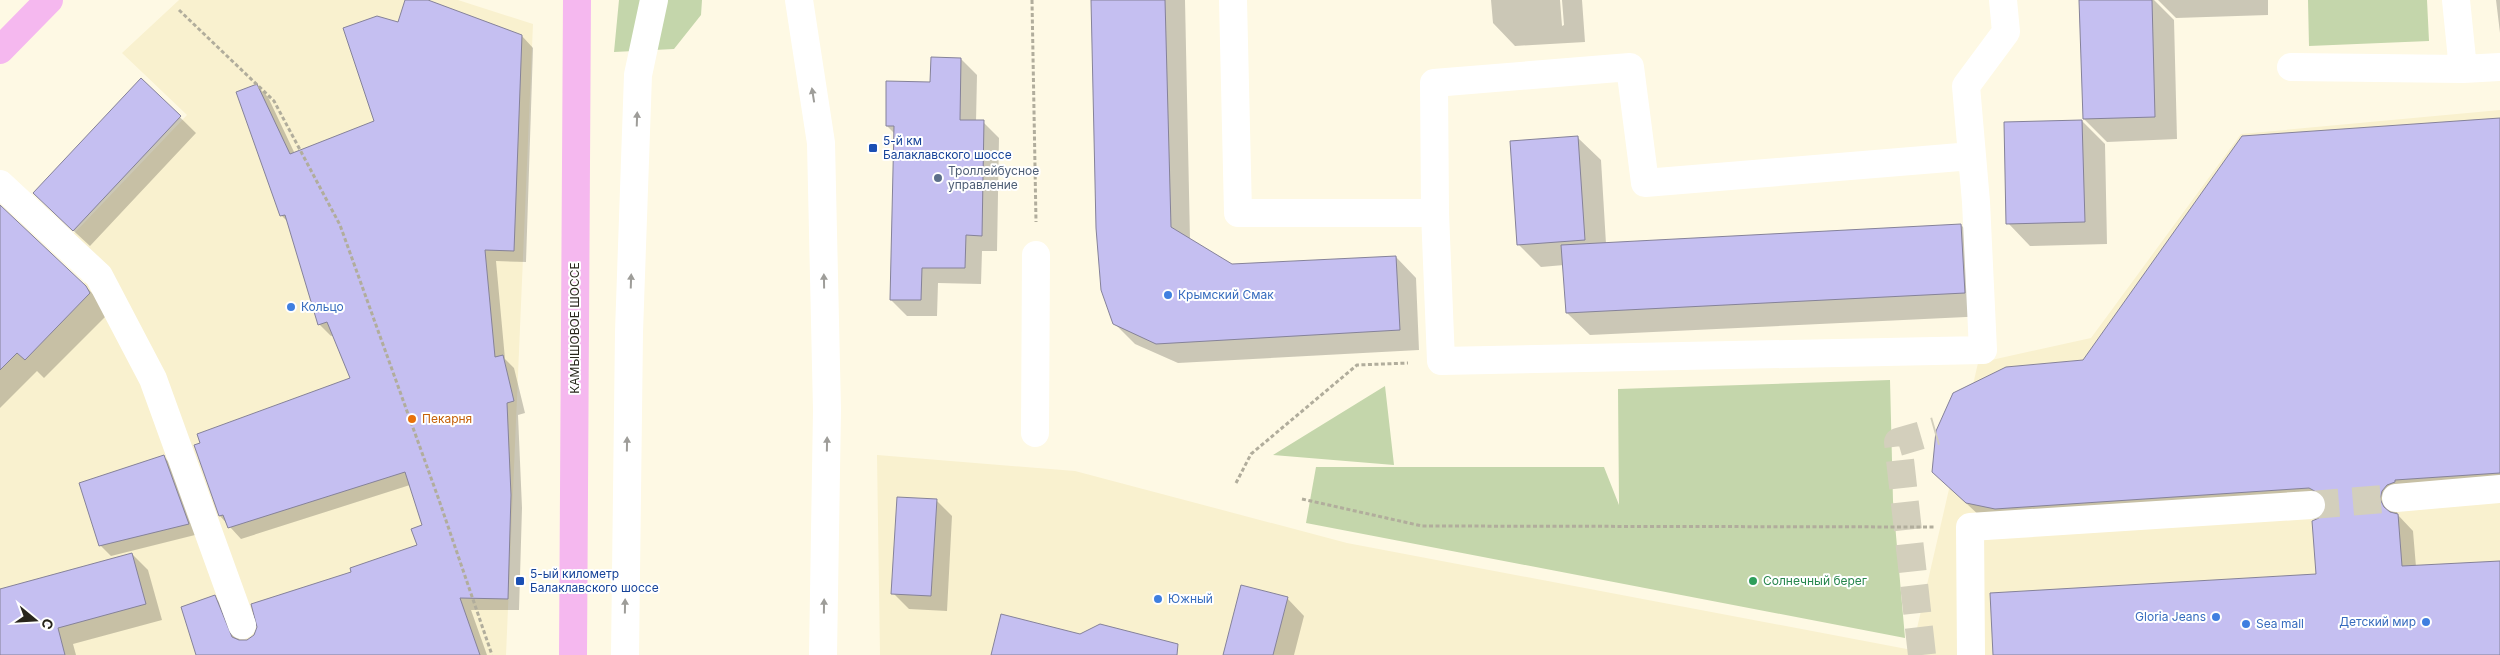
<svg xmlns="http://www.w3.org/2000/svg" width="2500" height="655" font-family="Inter,sans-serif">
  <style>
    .built { fill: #f9f1cf }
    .green { fill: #c4d6ab }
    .shadow { fill: #0003 }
    .building { fill: #c5bff1; stroke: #858299 }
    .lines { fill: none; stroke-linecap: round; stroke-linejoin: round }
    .minor-tunnel { stroke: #d3cfbc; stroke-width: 28; stroke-dasharray: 28 14; stroke-linecap: butt }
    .path { stroke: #b1ad9c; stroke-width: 3; stroke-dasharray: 4 2.5; stroke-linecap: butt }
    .minor { stroke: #fff; stroke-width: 28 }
    .major { stroke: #f5b8ef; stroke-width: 28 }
    .oneway { fill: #9e9d99 }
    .transit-dot { fill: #1a4fb4; stroke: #fff; stroke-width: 2 }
    .service-dot { fill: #5c6f8a; stroke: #fff; stroke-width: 2 }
    .shop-dot { fill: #3f7fe0; stroke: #fff; stroke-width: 2 }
    .food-dot { fill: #e8710a; stroke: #fff; stroke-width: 2 }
    .leisure-dot { fill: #2e9e5b; stroke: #fff; stroke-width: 2 }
    .labels { text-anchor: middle; stroke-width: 4; stroke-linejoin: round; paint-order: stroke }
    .transit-label { font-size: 12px; fill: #164399; stroke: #fff; text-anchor: start }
    .service-label { font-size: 12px; fill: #4e5e75; stroke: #fff; text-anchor: start }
    .shop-label { font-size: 12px; fill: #366cbe; stroke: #fff; text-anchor: start }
    .street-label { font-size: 12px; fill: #28261c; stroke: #fff }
    .food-label { font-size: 12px; fill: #c56008; stroke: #fff; text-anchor: start }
    .leisure-label { font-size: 12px; fill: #27864d; stroke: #fff; text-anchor: start }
  </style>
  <rect width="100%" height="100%" fill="#fef9e4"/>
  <path class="built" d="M179,0H458L533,24L506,655H0V370L89,278L63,245L187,115L122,53Z
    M2500,110V655H880L877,455L1075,471L1347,543L1912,650L1978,363L2091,338L2241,134Z"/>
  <path class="green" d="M619,0H702L701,15L674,49L614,52Z
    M2308,0H2427L2429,41L2309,46Z
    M1890,380L1893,501L1905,638L1306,523L1316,467H1604L1619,505L1618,389Z
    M1385,386L1394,465L1273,455Z"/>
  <path class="shadow" d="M407,0H424L522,36L533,48L526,262L496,261L505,359L514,368L525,413L518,415L522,508L519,610H471L487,655H197L214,597L226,608L240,641H247L352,573L418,546L424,526L410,485L241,539L220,516L351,379L334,335L331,336L319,324L289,223L281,215L256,85L268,97L295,154L375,122L398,24Z
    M1092,0H1185L1190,240L1231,265L1396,257L1416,278L1419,350L1178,363L1135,344L1114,323Z
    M1491,0H1560L1562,26L1564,25L1562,0H1582L1585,42L1515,46L1493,23Z
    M2080,0H2154L2174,20L2177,139L2107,142L2084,119Z
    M2158,0H2268V15L2176,18Z
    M2496,0H2500V33Z
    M961,59L977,75L976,122H983L999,138L997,251H982L981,284L938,283L937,316H907L891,300L895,134L887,126L931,83Z
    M141,79L196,133L90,246L50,209Z
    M2500,119V490L2398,507L2397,514L2413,531L2416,567L2500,562V655H1994L2318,575L2320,519L2326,513V503L2012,524L1983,519L1950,488L2084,361Z
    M2082,121L2105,144L2107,244L2030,246L2008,223Z
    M1578,138L1601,160L1606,244L1961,225L1984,248L1987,316L1590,335L1567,313L1564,265L1541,267L1518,244Z
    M0,207L86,287L105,306L109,313L44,378L37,371L0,408Z
    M164,457L174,467L199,534L111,556L100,545Z
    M936,500L952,516L947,611L909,609L893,593Z
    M132,554L148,570L162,620L73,644L76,655H0V591Z
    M1287,598L1304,616L1294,655H1224Z"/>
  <path class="building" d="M405,0H428L522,35L514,251L485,250L495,357L503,355L514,401L507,403L511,495L508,599L460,598L480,655H196L181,607L215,595L232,637L239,640H247L254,635L257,627L251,604L351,572L350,568L417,545L411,529L422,525L405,472L228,528L223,515L219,516L194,445L200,443L197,434L350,378L327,322L318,325L285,215L280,216L236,92L257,84L290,154L374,121L343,28L377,16L398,22Z
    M1091,0H1165L1171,227L1232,264L1396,256L1400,330L1156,344L1113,324L1101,290L1096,228Z
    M2079,0H2152L2155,117L2083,119Z
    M931,57L961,58L960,120H984L982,236L966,235L965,268H922L921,300H890L894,126H886V81L930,82Z
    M141,78L181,116L73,231L33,193Z
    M2500,118V473L2395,480V482L2387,485L2382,491L2380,499L2384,507L2390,512L2398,514L2402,566L2500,561V655H1993L1990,593L2316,574L2312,521L2319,518L2325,512L2326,504L2324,496L2309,488L1995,509L1966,503L1932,472L1936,431L1953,393L2006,367L2083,360L2242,136Z
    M2082,120L2085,222L2006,224L2004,122Z
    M1578,136L1585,240L1517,245L1510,141Z
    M0,205L86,286L90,293L25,360L17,353L0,370Z
    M1961,224L1965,293L1566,313L1561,245Z
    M164,455L189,524L99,546L79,483Z
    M897,497L937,499L931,596L891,594Z
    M132,553L146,604L58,628L65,655H0V589Z
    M1241,585L1288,597L1273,655H1223Z
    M1001,614L1080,634L1100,624L1178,644L1177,655H991Z"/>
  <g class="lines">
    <path class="minor-tunnel" d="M2311,505L2396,498
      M1922,655L1898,442L1936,431"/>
    <path class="path" d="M1032,0L1036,222
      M179,10L274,101L340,225L439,500L492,655
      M1236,483L1251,454L1357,365L1408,363
      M1302,499L1422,526L1936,527"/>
    <path class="minor" d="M799,0L821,143L827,410L823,655
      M1233,0L1238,213H1435
      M2456,0L2463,69L2500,67
      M2291,67L2463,69
      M1972,156L1645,183L1630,67L1434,83L1435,213L1441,361L1983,350L1976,202L1966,86L2006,32L2003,0
      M0,184L99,276L153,379L242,625
      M1035,433L1036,255
      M2396,498L2500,489
      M625,655L629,332L638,75L654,0
      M1971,655L1970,527L2311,505"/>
    <path class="major" d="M0,50L49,0
      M573,655L577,0"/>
  </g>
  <defs><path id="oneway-solid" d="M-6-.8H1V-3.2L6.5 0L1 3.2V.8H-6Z" transform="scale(1.25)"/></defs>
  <g class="oneway">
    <use href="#oneway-solid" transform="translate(813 95) rotate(-99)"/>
    <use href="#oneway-solid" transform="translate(637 119) rotate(-88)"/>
    <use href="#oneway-solid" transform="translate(631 281) rotate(-88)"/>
    <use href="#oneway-solid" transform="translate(824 281) rotate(-91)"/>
    <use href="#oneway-solid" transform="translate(627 444) rotate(-89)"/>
    <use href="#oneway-solid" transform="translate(827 444) rotate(-89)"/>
    <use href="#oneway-solid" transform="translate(625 606) rotate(-89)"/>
    <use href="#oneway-solid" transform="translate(824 606) rotate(-89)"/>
  </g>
  <g class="transit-dot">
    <rect x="868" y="143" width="10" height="10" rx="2.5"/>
    <rect x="515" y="576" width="10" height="10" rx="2.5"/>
  </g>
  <circle class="service-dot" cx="938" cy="178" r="5"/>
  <g class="shop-dot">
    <circle cx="1168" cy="295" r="5"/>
    <circle cx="291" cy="307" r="5"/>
    <circle cx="1158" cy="599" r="5"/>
    <circle cx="2216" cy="617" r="5"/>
    <circle cx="2426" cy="622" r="5"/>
    <circle cx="2246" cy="624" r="5"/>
  </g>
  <circle class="food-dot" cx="412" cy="419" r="5"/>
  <circle class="leisure-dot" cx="1753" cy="581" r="5"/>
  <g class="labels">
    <g class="transit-label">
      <text x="883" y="145">5-й км<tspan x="883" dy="14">Балаклавского шоссе</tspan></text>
      <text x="530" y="578">5-ый километр<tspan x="530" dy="14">Балаклавского шоссе</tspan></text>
    </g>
    <g class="service-label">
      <text x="948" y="175">Троллейбусное<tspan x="948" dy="14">управление</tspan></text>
    </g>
    <g class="shop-label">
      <text x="1178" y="299">Крымский Смак</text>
      <text x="301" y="311">Кольцо</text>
      <text x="1168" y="603">Южный</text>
      <text x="2206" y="621" text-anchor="end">Gloria Jeans</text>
      <text x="2416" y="626" text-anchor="end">Детский мир</text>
      <text x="2256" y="628">Sea mall</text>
    </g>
    <g class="street-label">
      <text transform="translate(575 328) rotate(-90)" y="4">КАМЫШОВОЕ ШОССЕ</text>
    </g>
    <g class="food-label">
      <text x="422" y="423">Пекарня</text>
    </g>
    <g class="leisure-label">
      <text x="1763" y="585">Солнечный берег</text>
    </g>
  </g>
  <g transform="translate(35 620) rotate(108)" stroke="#ffffff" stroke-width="4" paint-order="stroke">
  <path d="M0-4L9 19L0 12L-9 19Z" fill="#28261c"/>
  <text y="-8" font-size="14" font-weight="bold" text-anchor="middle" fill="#28261c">С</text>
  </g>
</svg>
